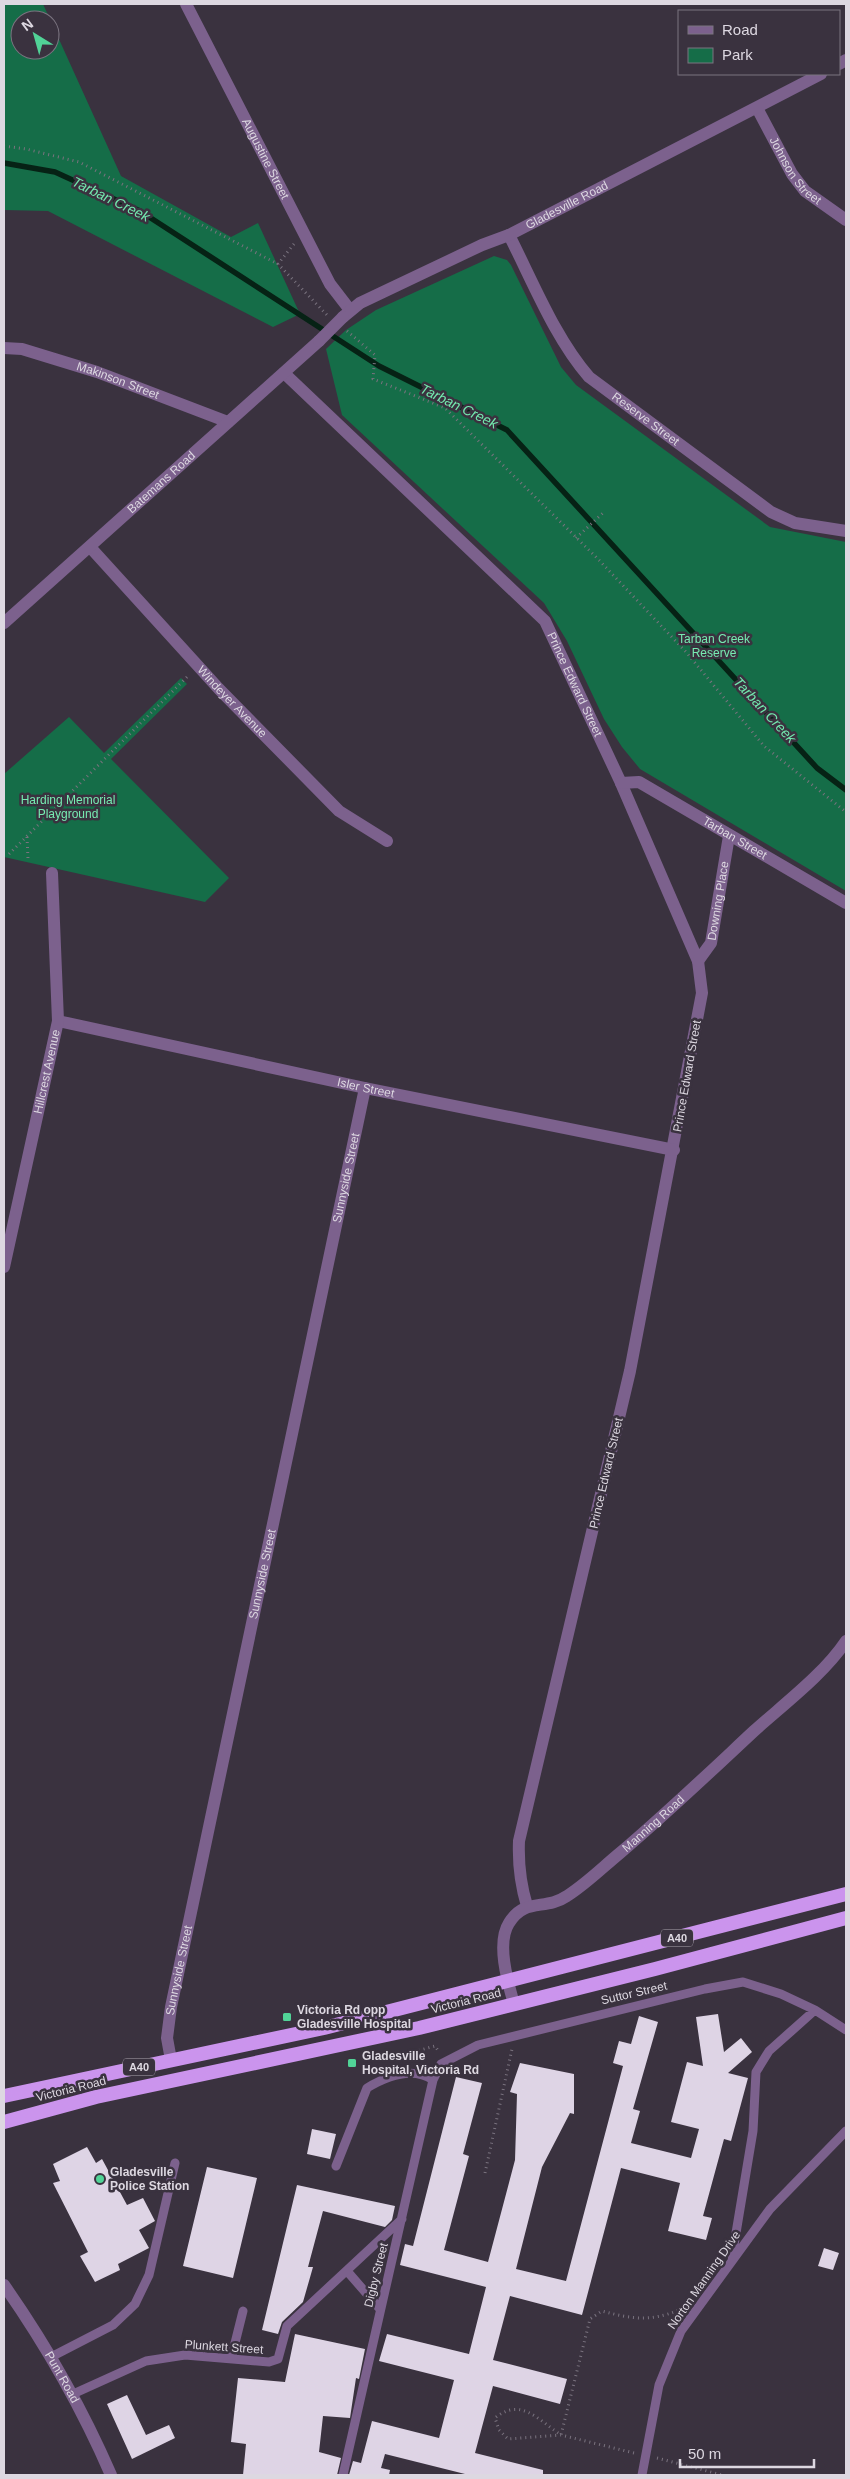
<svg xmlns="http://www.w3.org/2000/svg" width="850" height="2479" font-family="Helvetica,sans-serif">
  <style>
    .green { fill: #156d48; fill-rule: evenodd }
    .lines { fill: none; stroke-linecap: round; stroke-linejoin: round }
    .stream { stroke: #062215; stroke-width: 5.5 }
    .building { fill: #ded4e5 }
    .path { stroke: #7a737f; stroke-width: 3; stroke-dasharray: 1 4; stroke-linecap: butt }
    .service { stroke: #7c618d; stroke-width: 9 }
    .minor { stroke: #7c618d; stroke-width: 12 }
    .tertiary { stroke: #7c618d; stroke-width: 12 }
    .trunk { stroke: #cb94ed; stroke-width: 14 }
    .minor-bridge { stroke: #7c618d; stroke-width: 12 }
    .poi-dot { fill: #51d397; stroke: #3a323f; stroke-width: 2 }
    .labels { text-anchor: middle; stroke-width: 5; stroke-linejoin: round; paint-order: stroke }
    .shield { fill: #3a323f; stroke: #aca6b0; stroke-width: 1 }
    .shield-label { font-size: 11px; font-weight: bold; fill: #ddd8e1 }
    .street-label { font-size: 12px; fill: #ddd8e1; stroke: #3a323f }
    .park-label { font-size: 12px; fill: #77ecb2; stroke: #3a323f }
    .poi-label { font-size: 12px; font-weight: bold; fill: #ddd8e1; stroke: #3a323f; text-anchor: start }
    .water-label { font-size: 14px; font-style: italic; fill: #73e8ae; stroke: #3a323f }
  </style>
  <rect width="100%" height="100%" fill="#3a323f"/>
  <path class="green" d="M4,4H43L121,176L231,237L258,223L300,314L273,327L48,211L4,210ZM20,20H50V50H20Z
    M494,256L507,260L511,265L561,367L576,385L770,527L846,542V891L640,769L622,747L604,719L567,641L544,603L342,415L326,349L346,330L376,310Z
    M181,678L187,684L111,759L229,878L205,902L4,857V774L69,717L104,753Z"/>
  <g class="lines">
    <path class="stream" d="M4,163L55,172L140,211L379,366L507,430L817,768L846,790"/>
  </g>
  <path class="building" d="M718,2014L724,2052L741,2038L752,2052L728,2073L748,2078L731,2141L724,2139L703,2216L712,2218L706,2240L668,2231L680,2183L621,2168L582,2315L510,2296L493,2360L567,2379L560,2404L493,2386L475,2453L543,2470V2475H469L385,2454L381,2468L390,2470L389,2475H349L353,2461L361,2463L372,2421L439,2438L454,2380L379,2361L387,2334L469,2354L486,2287L400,2265L405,2244L413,2246L456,2077L482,2083L463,2154L469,2156L444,2250L488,2262L515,2160L517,2094L510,2092L520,2063L574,2074V2114L570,2113L542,2167L516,2269L566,2281L623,2066L613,2063L619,2041L631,2044L639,2016L658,2022L633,2109L640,2111L631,2143L691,2158L699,2129L671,2122L687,2062L703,2066L696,2017Z
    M312,2129L336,2134L330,2159L307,2154Z
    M87,2147L96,2163L102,2159L127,2205L143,2198L155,2221L139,2230L149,2248L118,2264L120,2270L95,2282L80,2256L88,2252L53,2183L60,2181L53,2164Z
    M207,2167L257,2178L233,2278L183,2266Z
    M297,2185L395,2206L392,2220L385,2227L323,2211L308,2267H313L303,2302L282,2322L278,2334L262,2330Z
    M824,2248L839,2253L833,2270L818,2266Z
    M295,2334L365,2349L359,2379L356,2378L350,2418L323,2416L319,2452L341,2458L337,2475H243L246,2444L231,2442L238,2378L285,2382Z
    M127,2395L146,2435L169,2425L175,2438L132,2459L107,2404Z"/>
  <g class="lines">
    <path class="path" d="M4,146L26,149L79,162L278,264
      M294,244L278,264L327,315
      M347,331L375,355L373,379L445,408L596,557L686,652L764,746L846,812
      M576,538L604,512
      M27,837L28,859
      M9,854L188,676
      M393,2052L395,2057L435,2046L439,2052
      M485,2173L512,2049
      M634,2453L561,2435L508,2439L499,2430L495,2418C521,2397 537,2419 561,2435L590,2319L602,2311C632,2319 650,2322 679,2310
      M657,2458L722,2475"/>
    <path class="service" d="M336,2166L367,2088C387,2076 412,2066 433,2080
      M732,2257L753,2131L756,2072L769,2051L815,2010
      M347,2271L380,2309
      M51,2357L113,2325L135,2304L149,2275L175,2163
      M231,2359L243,2311
      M73,2394L146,2361L185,2355L269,2362L278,2359L287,2326L402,2219
      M343,2475L433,2080L441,2064L478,2045L705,1989L743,1982L781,1994L815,2010L846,2030
      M642,2475L659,2385L681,2331L770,2209L846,2131"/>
    <g class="minor">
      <path id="s1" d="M186,4L330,284L350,310"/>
      <path d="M839,64L846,60"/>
      <path id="s2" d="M757,108L792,174L805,191L846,220"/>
      <path id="s3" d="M509,235C533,282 555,338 589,377L771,512L795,523L846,531"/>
      <path id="s4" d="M343,317L360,303L482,245L509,235L821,74"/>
      <path id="s5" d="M4,348L22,349L97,372L228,422"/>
      <path id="s6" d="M284,373L545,621L621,783L698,961L702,993L630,1371L519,1841C518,1865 520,1883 527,1906"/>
      <path id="s7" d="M90,547L219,689L339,811L387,841"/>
      <path id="s8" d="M4,623L319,341"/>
      <path id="s9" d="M621,783L639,782L846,903"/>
      <path id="s10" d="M698,961L711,943L729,836"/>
      <path id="s11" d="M58,1021L365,1088L674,1150"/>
      <path id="s12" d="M4,1267L58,1021L52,873"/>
      <path id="s13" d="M171,2060L167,2038L171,2007L365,1088"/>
      <path id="s14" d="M4,2285C46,2345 82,2408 111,2475"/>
    </g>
    <path class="tertiary" id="s15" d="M514,2004C508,1983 496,1943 509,1923C525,1897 545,1911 567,1896C586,1884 603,1867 620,1853C666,1814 710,1772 754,1731C784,1704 824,1674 846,1641"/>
    <path class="trunk" d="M4,2096L324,2028L846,1894
      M4,2122L96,2097L419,2028L655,1969L846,1918"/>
    <path class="minor-bridge" d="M319,341L343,317"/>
  </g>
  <g class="poi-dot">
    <rect x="282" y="2012" width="10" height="10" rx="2.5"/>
    <rect x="347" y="2058" width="10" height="10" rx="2.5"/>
    <circle cx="100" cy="2179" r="5"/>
  </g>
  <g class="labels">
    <g class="shield">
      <rect x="661" y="1929.5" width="32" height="17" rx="4"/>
      <rect x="123" y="2058.5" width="32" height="17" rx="4"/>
    </g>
    <g class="shield-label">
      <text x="677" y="1942">A40</text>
      <text x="139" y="2071">A40</text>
    </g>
    <g class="street-label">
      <text dy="4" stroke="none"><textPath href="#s1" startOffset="174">Augustine Street</textPath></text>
      <text dy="4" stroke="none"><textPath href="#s2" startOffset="74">Johnson Street</textPath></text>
      <text dy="4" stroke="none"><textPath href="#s4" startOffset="251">Gladesville Road</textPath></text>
      <text dy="4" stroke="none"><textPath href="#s5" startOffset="119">Makinson Street</textPath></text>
      <text dy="4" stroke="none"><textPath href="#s3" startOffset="234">Reserve Street</textPath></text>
      <text dy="4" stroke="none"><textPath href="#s8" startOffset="211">Batemans Road</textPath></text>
      <text dy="4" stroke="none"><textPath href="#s6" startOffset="430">Prince Edward Street</textPath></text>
      <text dy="4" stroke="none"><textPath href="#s7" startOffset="210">Windeyer Avenue</textPath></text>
      <text dy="4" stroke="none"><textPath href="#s9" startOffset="129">Tarban Street</textPath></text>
      <text dy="4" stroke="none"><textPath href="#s10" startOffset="65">Downing Place</textPath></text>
      <text dy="4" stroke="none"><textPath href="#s12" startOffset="200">Hillcrest Avenue</textPath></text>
      <text transform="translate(687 1076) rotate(-80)" y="4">Prince Edward Street</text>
      <text dy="4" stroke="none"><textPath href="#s11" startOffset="315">Isler Street</textPath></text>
      <text dy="4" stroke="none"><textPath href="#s13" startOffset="901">Sunnyside Street</textPath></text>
      <text transform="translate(606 1473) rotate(-77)" y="4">Prince Edward Street</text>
      <text dy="4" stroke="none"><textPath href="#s13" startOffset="496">Sunnyside Street</textPath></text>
      <text dy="4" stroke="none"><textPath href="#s15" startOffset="262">Manning Road</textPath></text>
      <text dy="4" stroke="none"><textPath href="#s13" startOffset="91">Sunnyside Street</textPath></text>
      <text transform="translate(634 1993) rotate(-13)" y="4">Suttor Street</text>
      <text transform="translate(466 2001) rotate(-14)" y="4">Victoria Road</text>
      <text transform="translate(71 2089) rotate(-14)" y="4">Victoria Road</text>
      <text transform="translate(376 2275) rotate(-76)" y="4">Digby Street</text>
      <text transform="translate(704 2280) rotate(-55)" y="4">Norton Manning Drive</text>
      <text transform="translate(224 2347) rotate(4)" y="4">Plunkett Street</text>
      <text dy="4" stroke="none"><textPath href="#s14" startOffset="109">Punt Road</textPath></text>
    </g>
    <g class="park-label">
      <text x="714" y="643">Tarban Creek<tspan x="714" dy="14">Reserve</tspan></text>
      <text x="68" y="804">Harding Memorial<tspan x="68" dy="14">Playground</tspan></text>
    </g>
    <g class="poi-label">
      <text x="297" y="2014">Victoria Rd opp<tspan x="297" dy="14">Gladesville Hospital</tspan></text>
      <text x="362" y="2060">Gladesville<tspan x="362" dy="14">Hospital, Victoria Rd</tspan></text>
      <text x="110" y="2176">Gladesville<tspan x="110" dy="14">Police Station</tspan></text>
    </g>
    <g class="water-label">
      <text transform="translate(111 199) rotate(26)" y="5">Tarban Creek</text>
      <text transform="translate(459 406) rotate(26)" y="5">Tarban Creek</text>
      <text transform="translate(765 710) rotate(47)" y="5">Tarban Creek</text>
    </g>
  </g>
  <rect width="850" height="2479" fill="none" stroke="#ddd8e1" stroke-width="10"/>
  <rect x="678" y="10" width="162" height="65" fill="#3a323f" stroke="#7b7480"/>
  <rect x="688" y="26" width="25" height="8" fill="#7c618d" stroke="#7b7480"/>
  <text x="722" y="35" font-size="15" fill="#ddd8e1">Road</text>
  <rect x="688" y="48" width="25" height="15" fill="#156d48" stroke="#7b7480"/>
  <text x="722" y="60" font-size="15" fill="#ddd8e1">Park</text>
  <g transform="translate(35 35) rotate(323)"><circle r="24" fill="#3a323f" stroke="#7b7480"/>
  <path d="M0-4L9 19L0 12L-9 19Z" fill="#51d397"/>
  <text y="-8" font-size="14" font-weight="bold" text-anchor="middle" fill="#ddd8e1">N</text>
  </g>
  <path d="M680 2459v8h134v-8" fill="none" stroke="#ddd8e1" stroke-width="2.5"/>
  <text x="688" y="2459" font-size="15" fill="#ddd8e1" stroke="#3a323f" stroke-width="4" paint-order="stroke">50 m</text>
</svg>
